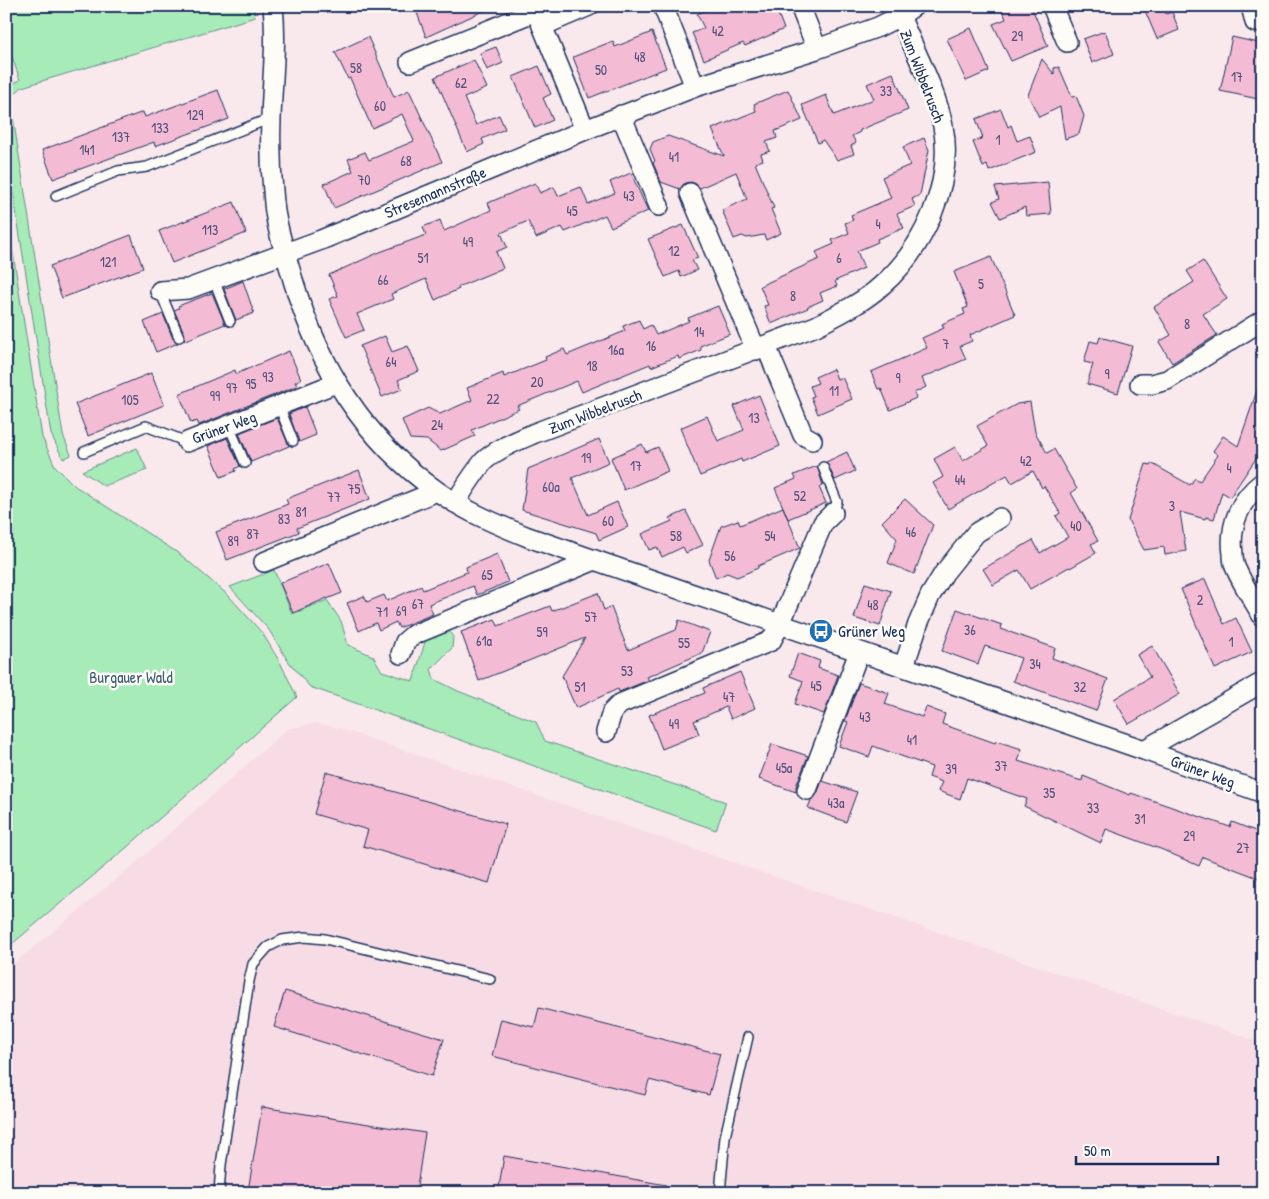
<svg xmlns="http://www.w3.org/2000/svg" width="1269" height="1199" font-family="'Patrick Hand',sans-serif">
  <style>
    .built { fill: #f8dce5 }
    .green { fill: #a7ecb8; stroke: #618e8b }
    .building { fill: #f4bcd4; stroke: #1b2f5e }
    .lines { fill: none; stroke-linecap: round; stroke-linejoin: round }
    .lane-casing { stroke: #1b2f5e; stroke-width: 12 }
    .street-casing { stroke: #1b2f5e; stroke-width: 22 }
    .lane { stroke: #fdfcf7; stroke-width: 9 }
    .street { stroke: #fdfcf7; stroke-width: 19 }
    .labels { text-anchor: middle; stroke-width: 5; stroke-linejoin: round; paint-order: stroke }
    .number-label { font-size: 14px; fill: #51527c }
    .street-label { font-size: 16px; fill: #1b2f5e; stroke: #fdfcf7 }
    .poi-label { font-size: 16px; fill: #1b2f5e; stroke: #fdfcf7; text-anchor: start }
    .park-label { font-size: 16px; fill: #3e5e74; stroke: #fdfcf7 }
  </style>
  <rect width="100%" height="100%" fill="#fae9ec"/>
  <filter id="ink" filterUnits="userSpaceOnUse"><feTurbulence type="fractalNoise" baseFrequency=".02" numOctaves="2"/><feDisplacementMap in="SourceGraphic" scale="10" xChannelSelector="R" yChannelSelector="G"/><feConvolveMatrix kernelMatrix="1 2 1 2 8 2 1 2 1" color-interpolation-filters="sRGB"/></filter>
  <g filter="url(#ink)">
    <path class="built" d="M316,723L339,728L1263,1043V1193H6V970L138,861L287,729Z"/>
    <path class="green" d="M6,6H253L255,17L22,87L10,98L63,435L71,455L63,459L51,434L6,147V87L20,80L10,51L6,49Z
      M6,209L42,437L55,466L75,486L181,555L229,596L263,634L281,664L297,697L125,849L6,949Z
      M137,448L147,470L104,486L82,471Z
      M274,570L292,614L327,600L341,621L348,645L373,656L382,671L413,681L426,639L448,630L453,637L452,648L431,669L434,679L458,691L536,722L545,741L726,802L716,830L310,687L288,661L269,630L230,587Z"/>
    <path class="building" d="M432,6H494L426,37L417,13Z
      M715,6H775L784,29L745,46L743,43L704,60L692,33L704,28L697,14Z
      M1001,6H1031L1048,46L1011,61L993,24L1006,19Z
      M1143,6H1163L1166,14L1172,12L1179,30L1157,39Z
      M971,28L989,71L966,81L947,39Z
      M1105,31L1114,54L1092,63L1083,39Z
      M652,32L666,68L589,98L573,57L613,41L615,47Z
      M368,37L394,97L409,90L442,162L334,208L324,184L353,171L348,159L365,152L369,160L414,141L402,114L372,128L350,78L348,79L335,52Z
      M1232,37L1263,44V100L1220,91Z
      M496,47L503,63L487,70L480,53Z
      M1042,59L1054,74V68L1059,67L1072,97L1076,96L1084,116L1079,134L1065,139L1060,107L1039,117L1028,95Z
      M474,60L487,88L464,98L476,125L499,115L505,129L482,139L484,144L467,152L435,77Z
      M539,66L551,94L543,98L553,120L535,128L513,77Z
      M893,73L908,110L860,130V132L852,136L856,143L851,146L854,154L837,160L823,140L818,143L802,105L826,95L834,115L874,99L867,84Z
      M218,90L229,119L155,146L154,142L53,179L42,150L143,112L145,117Z
      M788,90L802,120L775,131L777,138L766,142L770,151L761,154L763,160L755,163L774,208L771,209L781,233L766,240L764,235L747,238L742,236L734,239L722,210L747,199L736,172L700,188L696,184L691,182L685,183L680,189L661,182L653,163L655,161L650,149L653,142L668,136L724,156L712,129L756,111L754,104Z
      M1001,109L1008,127L1011,125L1017,141L1030,136L1036,152L989,171L987,165L983,167L973,142L983,138L976,119Z
      M924,138L929,150L920,195L912,199L915,206L897,214L904,228L877,239L878,242L857,251L864,268L835,281L837,286L820,293L823,300L807,307L808,308L771,324L764,306L768,305L760,286L819,259L816,252L834,244L832,240L849,233L845,223L853,220L851,215L891,198L882,177L910,165L903,147Z
      M631,173L648,211L611,227L605,215L565,232L562,227L536,238L528,221L501,233L507,247L496,252L503,268L458,287L459,289L435,300L426,279L391,294L393,299L357,314L364,330L346,337L329,299L338,296L329,275L380,252L426,235L423,227L440,220L444,231L491,210L488,203L535,183L540,193L554,187L558,196L581,187L588,204L615,193L610,182Z
      M1048,182L1051,214L1026,216L1025,207L1000,218L992,202L999,199L995,187Z
      M234,202L246,233L172,263L159,231Z
      M683,225L698,258L692,260L697,270L681,277L679,271L665,277L648,239Z
      M131,235L143,268L62,298L50,266Z
      M991,257L1015,315L970,335L972,341L960,346L966,359L922,378L926,387L914,393L916,398L890,410L881,388L878,389L871,372L927,348L922,338L944,328L942,324L965,314L963,309L968,307L954,272Z
      M1203,261L1227,299L1203,314L1217,335L1172,363L1159,342L1171,335L1154,307L1194,282L1187,271Z
      M243,281L254,313L236,320L224,289Z
      M212,293L225,324L184,341L185,335L174,310L179,308L178,306Z
      M718,306L730,334L700,346L701,350L679,359L678,356L651,367L650,364L582,392L577,381L517,406L519,409L472,430L475,436L441,451L427,440L410,439L402,420L428,408L440,414L472,400L467,388L503,373L504,377L546,360L545,357L564,349L567,355L625,331L623,326L639,320L643,329L651,325L656,335L689,321L688,318Z
      M163,314L173,339L178,343L156,352L144,322Z
      M385,336L392,352L408,346L419,371L398,380L402,389L382,397L360,346Z
      M1100,337L1132,346L1118,393L1087,384L1093,364L1084,362L1090,341L1098,343Z
      M289,351L301,379L295,382L297,386L199,425L197,421L191,423L179,394L235,370L236,374Z
      M833,369L837,379L842,377L852,399L818,414L811,397L814,396L810,386L818,383L815,377Z
      M151,373L164,405L88,436L75,404Z
      M1260,382H1263V448L1230,497L1222,492L1214,519L1206,517L1205,519L1180,512L1186,551L1165,555L1164,547L1144,550L1128,520L1146,464L1151,465V463L1190,485L1195,478L1200,481L1218,455L1213,451L1223,436L1238,446Z
      M759,395L780,446L742,462L741,459L700,476L680,428L707,416L718,441L744,430L734,406Z
      M1030,402L1035,432L1047,453L1054,449L1077,489L1071,493L1098,541L1091,544L1096,553L1070,568L1069,567L1030,589L1019,570L993,585L983,569L1033,540L1040,553L1068,537L1056,516L1060,513L1044,486L1042,488L1033,471L1012,483L1007,475L948,509L933,483L943,477L934,459L955,447L963,461L988,446L977,426L1017,404Z
      M305,407L316,435L299,442L289,414Z
      M277,418L289,446L251,462L239,433Z
      M227,438L240,466L235,469L236,471L221,477L208,446Z
      M599,439L609,462L572,478L588,515L617,502L628,527L599,540L596,533L522,510L528,469Z
      M642,444L646,452L658,447L668,471L624,490L611,458Z
      M847,452L855,471L835,480L826,462Z
      M817,466L823,485L819,487L826,503L788,519L775,488L796,479L794,475Z
      M359,470L370,499L297,528L299,532L227,560L216,532L288,504L286,499Z
      M905,499L933,525L914,574L888,563L897,539L882,522Z
      M783,507L800,548L758,566V568L737,577L727,573L716,578L709,560L721,526L738,520L740,525Z
      M686,511L703,545L686,553L683,547L662,557L657,547L649,550L642,534L672,521L670,518Z
      M497,554L508,582L477,595L473,586L429,604L433,614L399,628L396,622L379,630L376,623L359,631L347,603L364,596L367,602L384,595L387,601L421,586L423,590L467,572L466,567Z
      M329,563L342,593L327,599V598L293,613L280,583Z
      M1205,579L1224,624L1236,618L1252,652L1215,669L1181,589Z
      M865,583L891,591L880,626L854,618Z
      M598,593L604,610L611,607L628,650L676,630L679,620L710,632L702,653L647,677L649,680L619,692L618,689L576,708L562,676L585,638L479,681L461,632L495,619L498,626L550,606L552,611Z
      M957,609L1002,625L1001,629L1055,648L1052,658L1108,679L1096,711L1013,681L1021,658L985,646L978,664L942,651Z
      M1152,646L1180,694L1129,724L1114,699L1150,677L1137,655Z
      M798,653L820,661L818,668L838,675L824,714L795,704L803,681L790,676Z
      M740,672L755,708L731,719L726,707L694,721L699,734L662,749L649,715L705,693L703,688Z
      M859,683L889,693L885,704L922,717L926,707L945,714L942,724L995,743L996,741L1022,749L1018,761L1082,781L1083,776L1130,795L1131,793L1230,827L1232,822L1263,834V865L1258,878L1203,857L1199,866L1163,850L1106,829L1101,843L1024,806L1027,799L967,778L960,799L938,791L942,782L929,777L932,767L873,746L869,757L839,746L848,722L845,721Z
      M772,744L808,756L796,786V792L759,779Z
      M326,772L506,824L489,883L363,846L368,830L314,814Z
      M822,781L857,792L846,822L808,808L811,800L817,794Z
      M285,991L444,1039L432,1076L274,1027Z
      M539,1008L720,1054L709,1095L649,1080L645,1095L492,1056L501,1019L534,1027Z
      M262,1107L425,1133L416,1193H261L248,1191Z
      M504,1156L666,1185V1193H498Z"/>
    <g class="lines">
      <g class="lane-casing">
        <path id="lane" d="M56,196L118,171L147,167L271,118
          M214,280L230,321
          M160,291L179,337
          M279,406L293,441
          M229,426L245,463
          M84,452L146,426L187,442
          M823,467L837,502L833,513
          M219,1193L221,1165L249,981L253,964L268,947L282,940L304,937L325,939L490,979
          M720,1193L725,1137L748,1037"/>
      </g>
      <g class="street-casing">
        <path id="street" d="M273,6C277,44 272,81 271,119C270,147 271,175 274,203C276,228 286,255 293,280C318,364 364,440 437,491C465,511 496,524 528,537L1144,750L1263,682
          M663,6L695,87
          M800,6L817,49
          M1052,6L1067,42
          M1251,6L1255,22
          M542,26L589,6
          M410,62L536,11L585,130
          M621,115L659,206
          M690,193L756,350
          M160,291L188,289L321,240L585,130L695,87L817,49L878,27L900,16L914,6
          M766,346L803,435L812,440
          M1140,384H1152L1167,380L1263,320
          M187,442L336,383
          M1263,482C1240,499 1229,525 1233,554C1233,559 1234,565 1236,569C1243,585 1254,601 1263,617
          M455,503C464,489 473,474 484,461C498,448 519,440 535,433L816,326C839,314 862,303 881,286C924,249 954,182 943,126C936,90 914,50 900,16
          M264,562L437,491
          M401,654L405,642L413,635L595,560
          M904,666L918,624L930,596L944,573L976,533L1000,518
          M606,732L612,712L620,704L771,641L780,624L823,523L833,513
          M1144,750L1263,793
          M807,790L859,652"/>
      </g>
      <use href="#lane" class="lane"/>
      <use href="#street" class="street"/>
    </g>
  </g>
  <defs>
    <g id="bus-disc" transform="scale(1.25)"><circle r="9.5" fill="#1f6fb2" stroke="#fdfcf7"/><path d="M-5-6H5V4H4V6H2V4H-2V6H-4V4H-5ZM-3.5-4V0h7V-4ZM-3.5 1.2v1.5H-2V1.2ZM2 1.2v1.5H3.5V1.2Z" fill="#fff"/></g>
  </defs>
  <g fill-rule="evenodd">
    <use href="#bus-disc" x="821" y="631"/>
  </g>
  <g class="labels">
    <g class="number-label">
      <text x="718" y="36">42</text>
      <text x="1017" y="41">29</text>
      <text x="640" y="62">48</text>
      <text x="356" y="73">58</text>
      <text x="601" y="75">50</text>
      <text x="1237" y="82">17</text>
      <text x="461" y="88">62</text>
      <text x="886" y="96">33</text>
      <text x="380" y="111">60</text>
      <text x="195" y="120">129</text>
      <text x="160" y="133">133</text>
      <text x="121" y="142">137</text>
      <text x="998" y="145">1</text>
      <text x="87" y="155">141</text>
      <text x="674" y="162">41</text>
      <text x="406" y="166">68</text>
      <text x="364" y="185">70</text>
      <text x="629" y="201">43</text>
      <text x="572" y="216">45</text>
      <text x="878" y="229">4</text>
      <text x="210" y="235">113</text>
      <text x="468" y="247">49</text>
      <text x="674" y="256">12</text>
      <text x="423" y="263">51</text>
      <text x="839" y="263">6</text>
      <text x="108" y="267">121</text>
      <text x="383" y="285">66</text>
      <text x="981" y="289">5</text>
      <text x="793" y="301">8</text>
      <text x="1187" y="329">8</text>
      <text x="699" y="337">14</text>
      <text x="946" y="349">7</text>
      <text x="651" y="351">16</text>
      <text x="616" y="355">16a</text>
      <text x="391" y="367">64</text>
      <text x="592" y="371">18</text>
      <text x="1107" y="379">9</text>
      <text x="268" y="382">93</text>
      <text x="898" y="383">9</text>
      <text x="537" y="387">20</text>
      <text x="251" y="389">95</text>
      <text x="232" y="393">97</text>
      <text x="834" y="396">11</text>
      <text x="215" y="401">99</text>
      <text x="493" y="404">22</text>
      <text x="130" y="405">105</text>
      <text x="754" y="423">13</text>
      <text x="437" y="430">24</text>
      <text x="586" y="463">19</text>
      <text x="1026" y="466">42</text>
      <text x="636" y="471">17</text>
      <text x="1229" y="473">4</text>
      <text x="960" y="485">44</text>
      <text x="551" y="492">60a</text>
      <text x="354" y="494">75</text>
      <text x="800" y="501">52</text>
      <text x="334" y="502">77</text>
      <text x="1172" y="511">3</text>
      <text x="301" y="517">81</text>
      <text x="284" y="524">83</text>
      <text x="608" y="526">60</text>
      <text x="1076" y="531">40</text>
      <text x="911" y="537">46</text>
      <text x="253" y="539">87</text>
      <text x="676" y="541">58</text>
      <text x="770" y="541">54</text>
      <text x="233" y="546">89</text>
      <text x="730" y="561">56</text>
      <text x="487" y="580">65</text>
      <text x="1200" y="605">2</text>
      <text x="418" y="609">67</text>
      <text x="873" y="610">48</text>
      <text x="401" y="616">69</text>
      <text x="382" y="617">71</text>
      <text x="591" y="622">57</text>
      <text x="970" y="635">36</text>
      <text x="542" y="637">59</text>
      <text x="484" y="646">61a</text>
      <text x="1231" y="647">1</text>
      <text x="684" y="648">55</text>
      <text x="1035" y="669">34</text>
      <text x="627" y="676">53</text>
      <text x="816" y="691">45</text>
      <text x="580" y="692">51</text>
      <text x="1080" y="692">32</text>
      <text x="729" y="702">47</text>
      <text x="865" y="722">43</text>
      <text x="674" y="729">49</text>
      <text x="912" y="745">41</text>
      <text x="1001" y="771">37</text>
      <text x="784" y="773">45a</text>
      <text x="951" y="774">39</text>
      <text x="1049" y="798">35</text>
      <text x="836" y="808">43a</text>
      <text x="1093" y="813">33</text>
      <text x="1140" y="824">31</text>
      <text x="1189" y="841">29</text>
      <text x="1243" y="853">27</text>
    </g>
    <g class="street-label">
      <text transform="translate(923 76) rotate(69)" y="6">Zum Wibbelrusch</text>
      <text transform="translate(435 192) rotate(-23)" y="6">Stresemannstraße</text>
      <text transform="translate(595 411) rotate(-21)" y="6">Zum Wibbelrusch</text>
      <text transform="translate(224 427) rotate(-20)" y="6">Grüner Weg</text>
      <text transform="translate(1203 771) rotate(20)" y="6">Grüner Weg</text>
    </g>
    <g class="poi-label">
      <text x="838" y="637">Grüner Weg</text>
    </g>
    <g class="park-label">
      <text x="131" y="683">Burgauer Wald</text>
    </g>
  </g>
  <rect width="1269" height="1199" fill="none" stroke="#fdfcf7" stroke-width="25"/>
  <rect x="12" y="12" width="1244" height="1174" fill="none" stroke="#1b2f5e" stroke-width="2" filter="url(#ink)"/>
  <path d="M1076 1156v8h142v-8" fill="none" stroke="#1b2f5e" stroke-width="2.5"/>
  <text x="1084" y="1156" font-size="15" fill="#1b2f5e" stroke="#fdfcf7" stroke-width="4" paint-order="stroke">50 m</text>
</svg>
